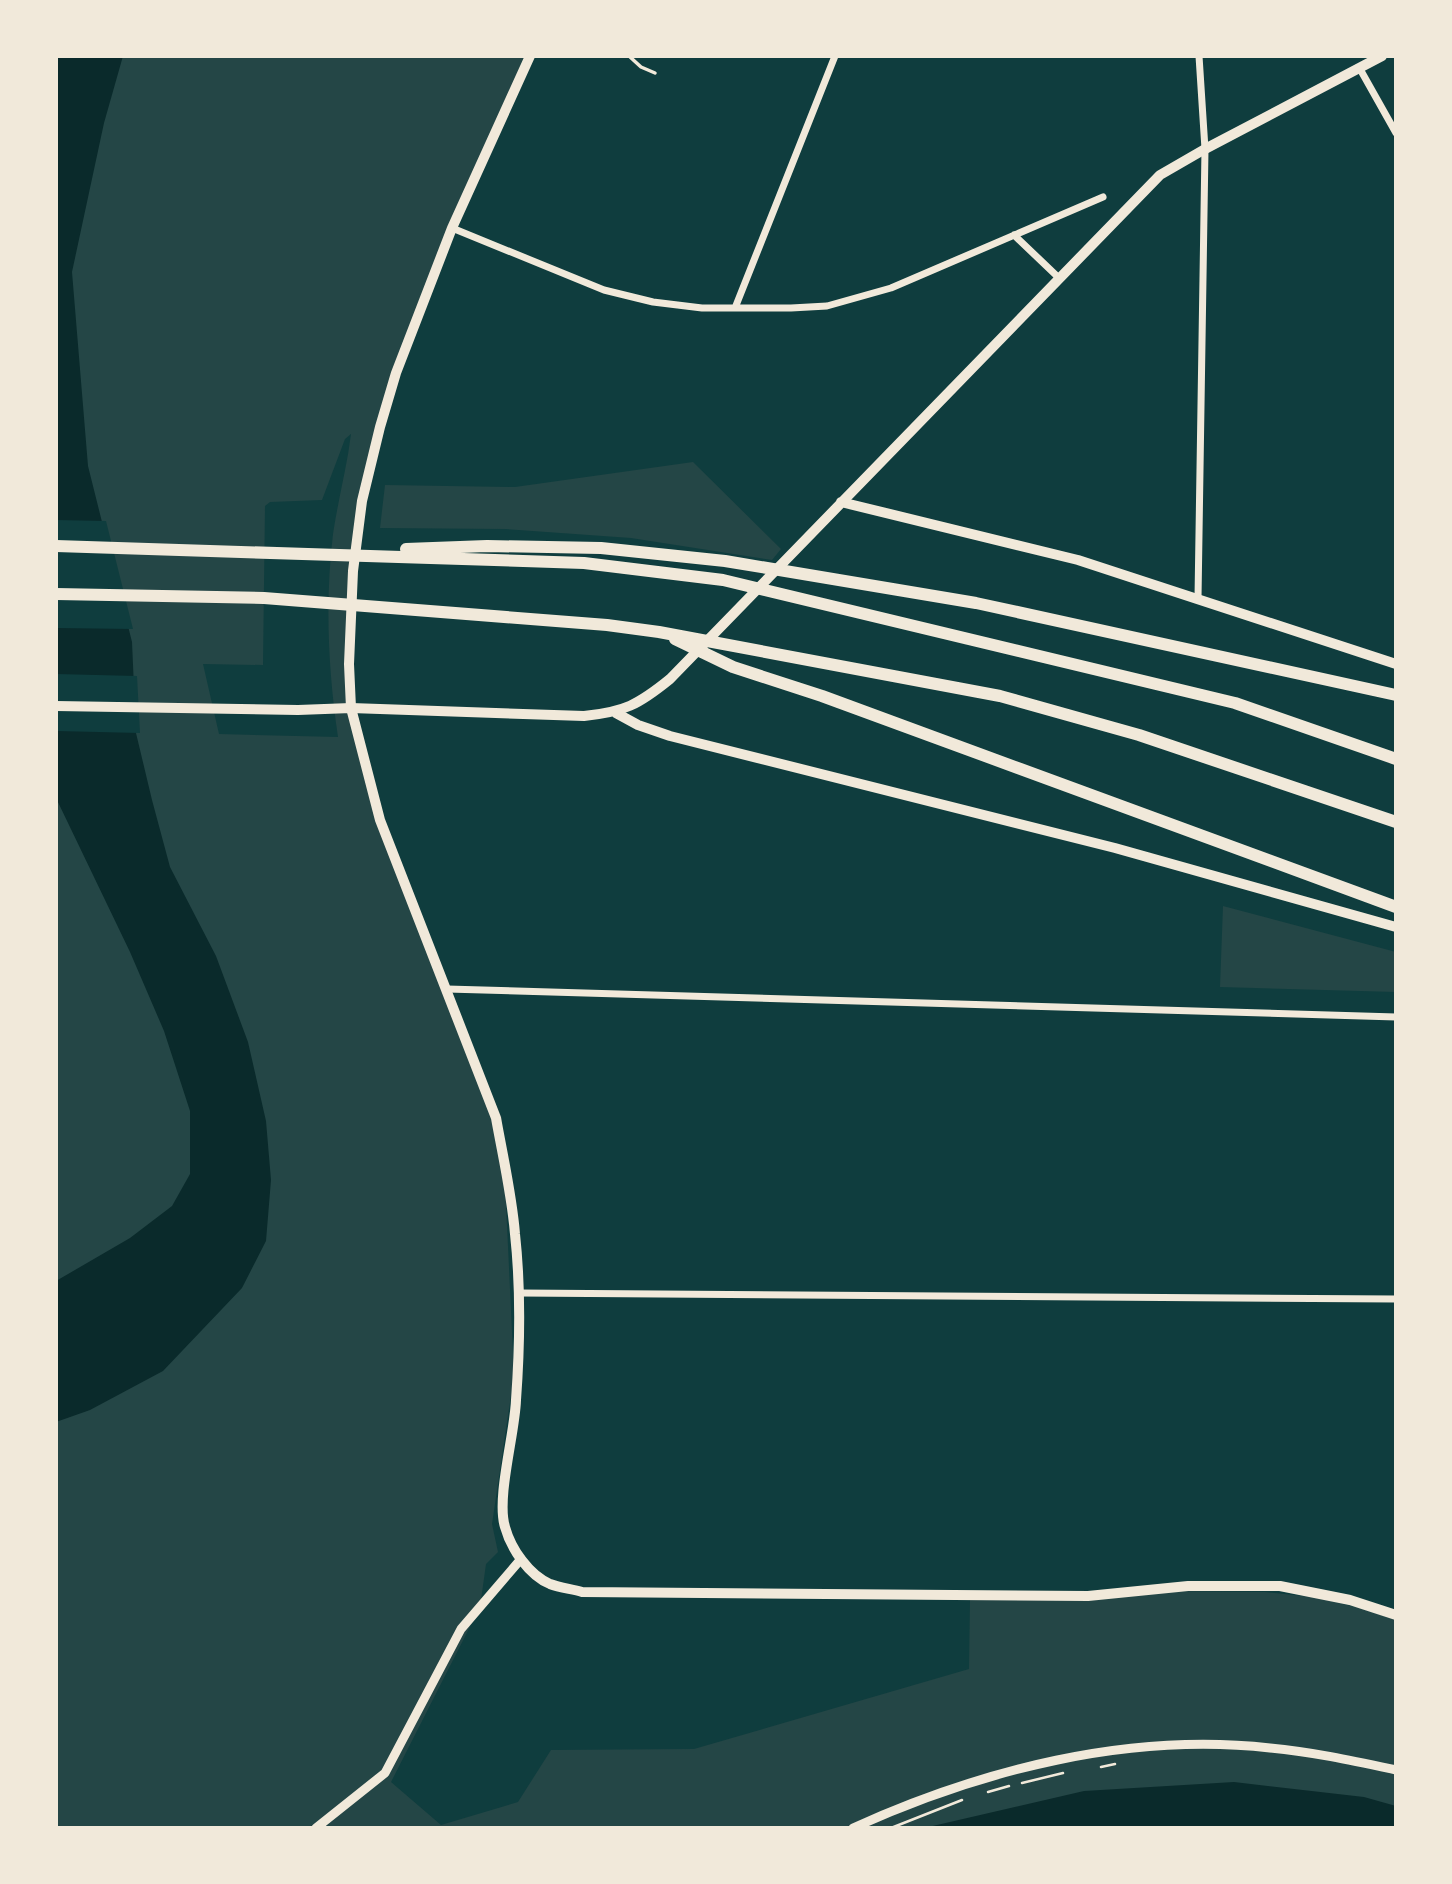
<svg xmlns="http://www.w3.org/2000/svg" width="1452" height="1884" font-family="'Titillium Web',sans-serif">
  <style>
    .green { fill: #244646; fill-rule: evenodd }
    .water { fill: #0a2a2b }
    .pier { fill: #0f3d3e }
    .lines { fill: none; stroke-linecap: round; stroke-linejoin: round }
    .path { stroke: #f1e9da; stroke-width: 2.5 }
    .service { stroke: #f1e9da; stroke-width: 3.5 }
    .minor { stroke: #f1e9da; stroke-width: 7 }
    .tertiary { stroke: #f1e9da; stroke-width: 9 }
    .secondary { stroke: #f1e9da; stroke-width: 10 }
    .primary { stroke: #f1e9da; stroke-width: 10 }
    .motorway { stroke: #f1e9da; stroke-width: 12 }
  </style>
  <rect width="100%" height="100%" fill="#0f3d3e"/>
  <path class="green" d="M56,56H524L401,365L357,534L352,674L359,730L411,912L502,1118L514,1375L492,1524L498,1552L486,1564L480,1607L391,1782L441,1825L518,1802L551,1750L694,1749L969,1669L970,1600L1159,1591L1265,1592L1313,1597L1360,1608L1396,1620V1828H56ZM351,434C347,467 338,500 333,534C325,601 328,670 338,737L219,734L203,664L263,665L265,506L270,502L322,500L345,439Z
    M693,462L781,549L772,560L631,538L505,529L380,528L385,485L515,487Z
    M1223,906L1396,952V992L1220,987Z"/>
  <path class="water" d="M56,56H123L104,123L72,272L88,466L132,642L136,733L152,800L170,867L216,956L248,1042L266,1121L271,1180L266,1241L242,1288L163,1371L90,1410L56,1422V1281L130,1238L172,1206L190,1174V1111L164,1031L130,952L56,798Z
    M1234,1782L1364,1797L1396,1806V1828H924L1084,1791Z"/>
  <path class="pier" d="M56,520L106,521L133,629L56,628Z
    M56,674L137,676L140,733L56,731Z"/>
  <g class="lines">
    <path class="path" d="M1101,1767L1115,1764
      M1022,1783L1063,1773
      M988,1792L1009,1786
      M891,1828L962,1800"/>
    <path class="service" d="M629,56L641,67L655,73"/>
    <path class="minor" d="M1360,69L1396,133
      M452,228L604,290L653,302L702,308H791L827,306L891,288L1103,197
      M1014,235L1059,278
      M735,308L835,56
      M1198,598L1205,149L1199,56
      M447,989L1396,1017
      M519,1293L1396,1299"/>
    <path class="tertiary" d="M316,1828L385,1773L461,1629L521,1559
      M853,1828C981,1770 1128,1732 1270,1748C1313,1752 1354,1761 1396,1770"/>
    <path class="secondary" d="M841,502L1078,560L1396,664
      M56,706L298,710L351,708L584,716C624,712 638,705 670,679L1160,175L1205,149L1382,56
      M616,713L638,725L670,736L1115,848L1396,927"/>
    <path class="primary" d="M530,56L452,228L396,373L380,427L362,501L353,571L349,664L351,708L380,820L496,1118C503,1157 512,1196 515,1234C521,1289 520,1345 516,1400C515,1433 496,1498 505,1527C511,1549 529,1575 550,1584C560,1588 572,1589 582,1592L1088,1596L1188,1586H1280L1350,1600L1396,1615"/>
    <path class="motorway" d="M56,546L584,563L723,580L1235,703L1396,759
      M406,549L487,546L601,548L725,561L976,603L1396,695
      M56,594L264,598L607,625L659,632L1000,696L1139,735L1396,822
      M675,639L733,667L822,696L1396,907"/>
  </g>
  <rect width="1452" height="1884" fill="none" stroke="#f1e9da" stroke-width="116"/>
</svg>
